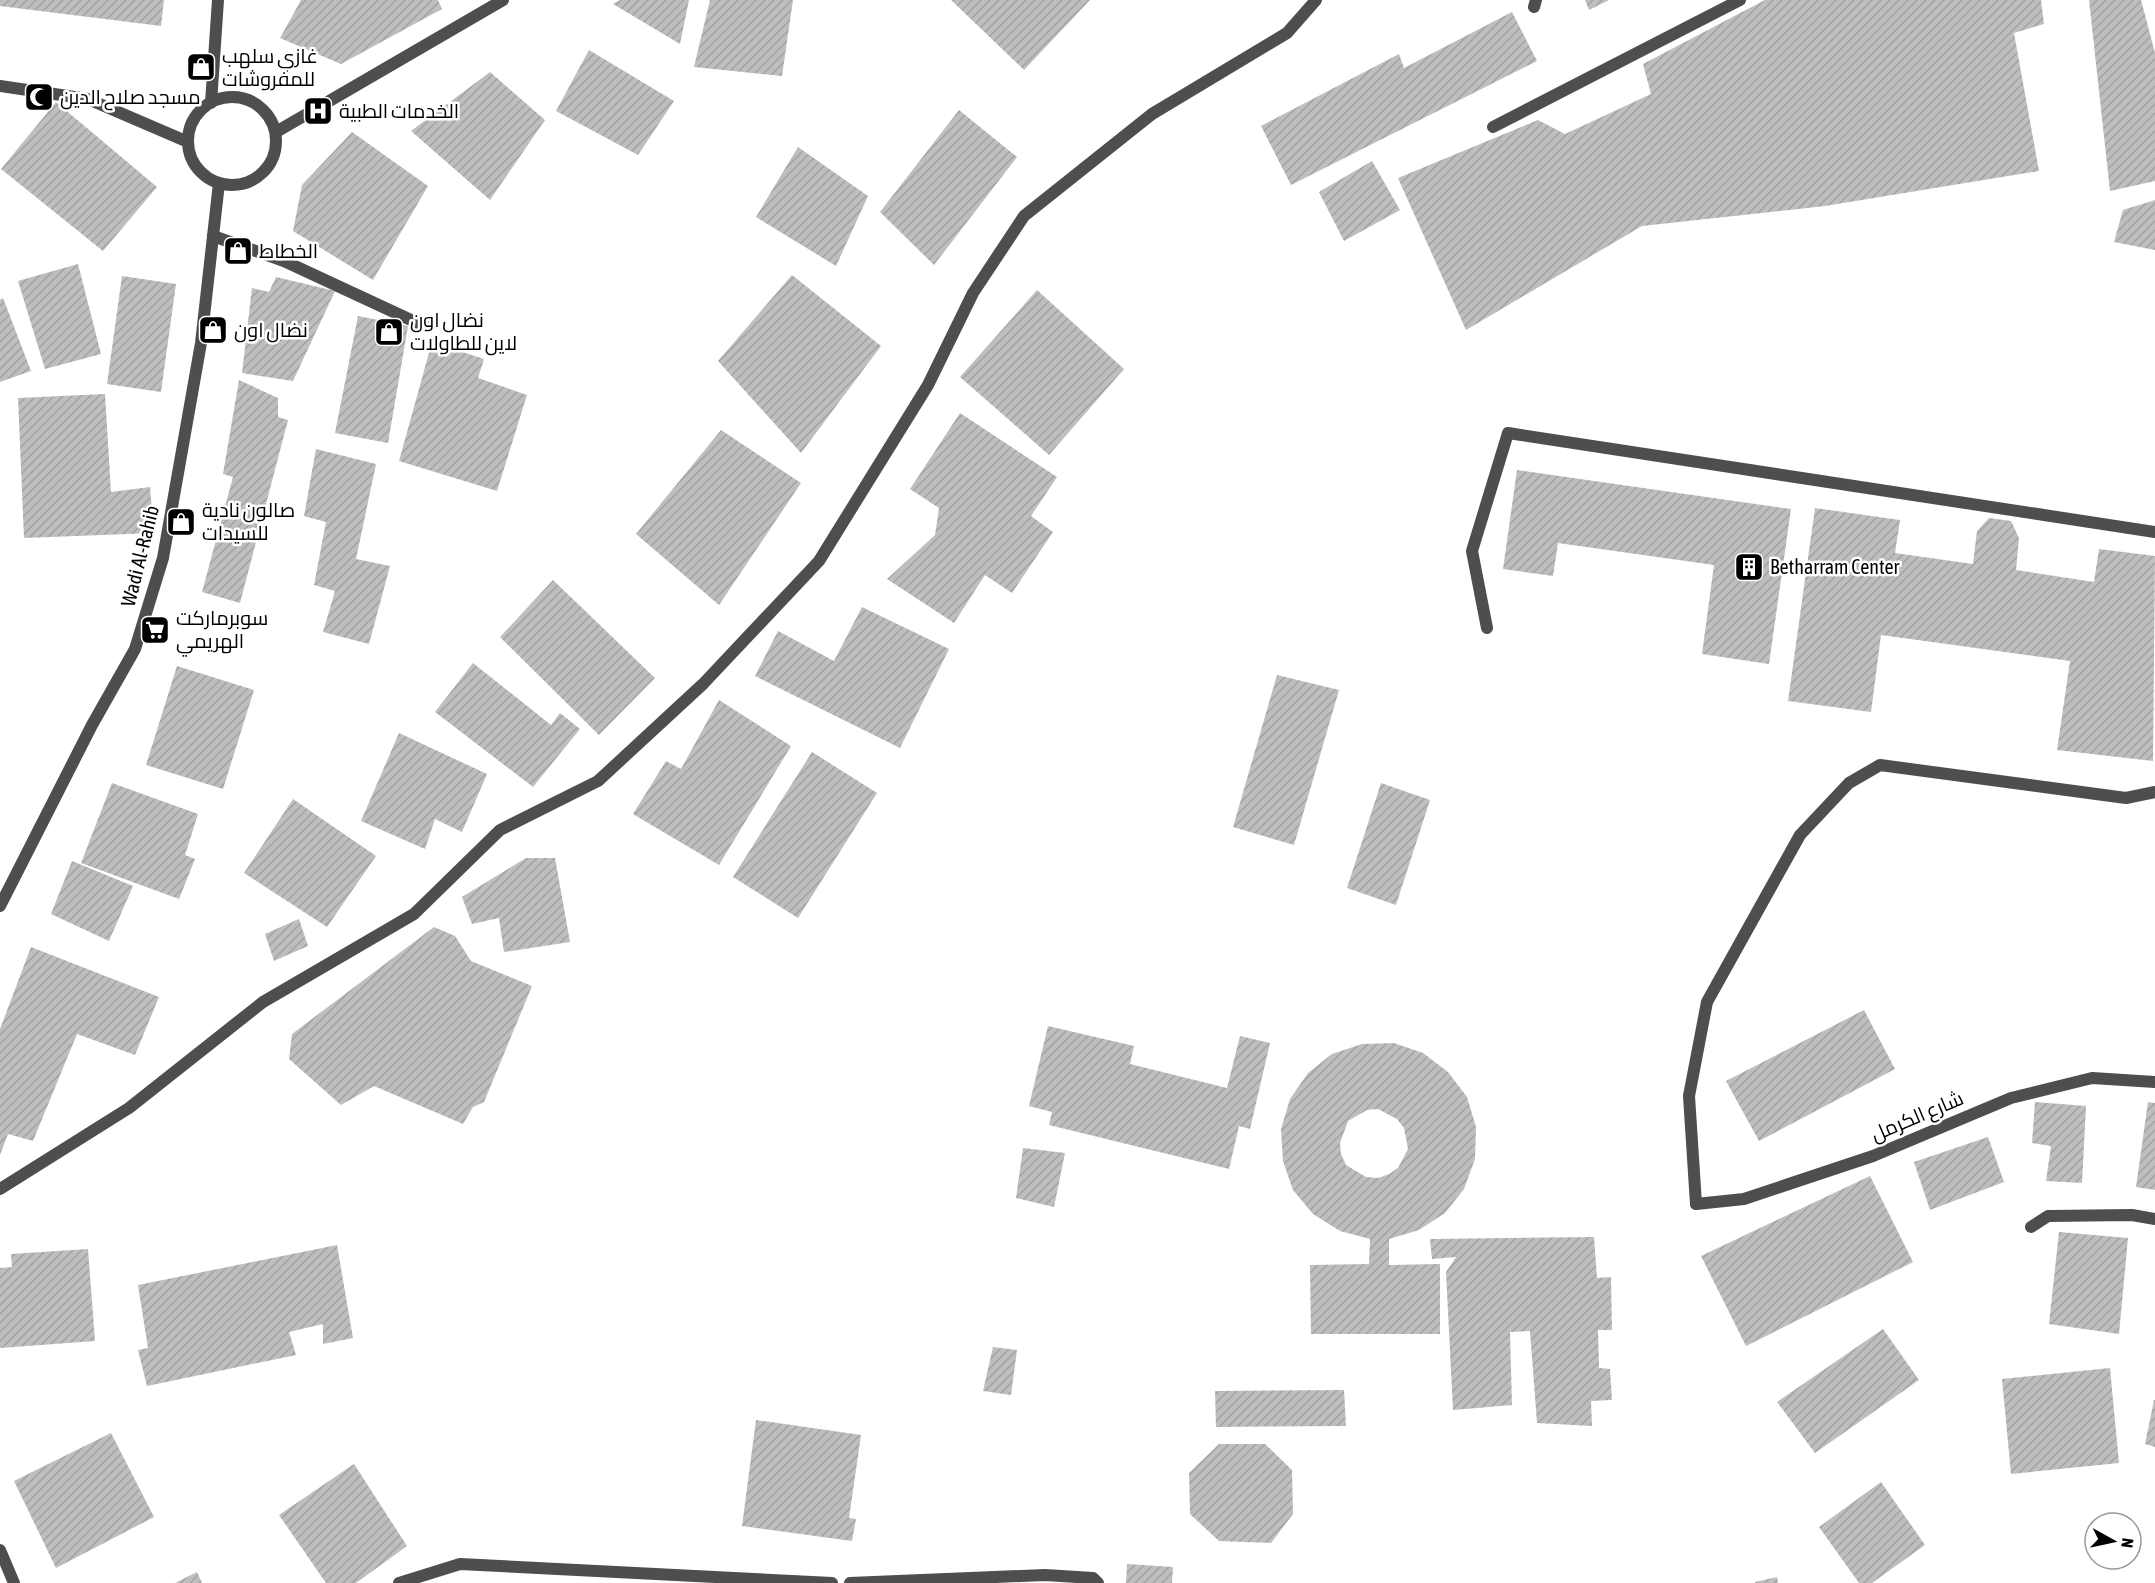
<svg xmlns="http://www.w3.org/2000/svg" width="2155" height="1583" font-family="'Asap Condensed',Cairo,sans-serif">
  <style>
    .building { fill: url(#building-hatch); fill-rule: evenodd }
    .lines { fill: none; stroke-linecap: round; stroke-linejoin: round }
    .service { stroke: #4e4e4e; stroke-width: 12 }
    .minor { stroke: #4e4e4e; stroke-width: 12 }
    .labels { text-anchor: middle; stroke-width: 5; stroke-linejoin: round; paint-order: stroke }
    .poi-label { font-size: 20px; fill: #000; stroke: #fff; text-anchor: start }
    .street-label { font-size: 20px; fill: #000; stroke: #fff }
  </style>
  <defs>
    <pattern id="building-hatch" width="6" height="6" patternUnits="userSpaceOnUse" patternTransform="scale(1.5)"><rect width="6" height="6" fill="#bebebe"/><path d="M-1 1l2-2M0 6l6-6M5 7l2-2" fill="none" stroke="#a2a2a2"/></pattern>
  </defs>
  <rect width="100%" height="100%" fill="#fff"/>
  <path class="building" d="M0,0H164L161,26L0,6Z
    M301,0H438L442,9L341,64L280,38Z
    M620,0H689L680,44L613,4Z
    M710,0H793L782,76L694,67Z
    M951,0H1090L1024,70Z
    M1585,0H1609L1589,10Z
    M1765,0H2041L2044,24L2014,33L2039,171L1825,206L1642,226L1466,330L1398,178L1538,120L1565,134L1651,94L1643,64Z
    M2089,0H2141L2155,53V181L2110,191Z
    M1512,12L1537,61L1291,185L1261,126L1399,54L1404,68Z
    M589,50L674,101L638,155L556,111Z
    M490,72L545,120L490,200L411,131Z
    M56,102L157,187L103,251L1,169Z
    M959,110L1017,157L934,265L880,212Z
    M352,132L428,186L373,280L293,231L302,185Z
    M798,147L868,196L836,266L756,217Z
    M1372,161L1400,210L1344,241L1319,192Z
    M2155,200V250L2114,242L2123,210Z
    M78,264L101,354L45,369L18,281Z
    M792,275L881,346L801,453L718,361Z
    M122,276L176,284L161,392L107,384Z
    M276,277L335,291L293,381L242,373L252,288L269,292Z
    M1037,290L1124,369L1049,455L960,377Z
    M3,298L31,371L0,382V300Z
    M358,316L408,326L388,443L335,433Z
    M432,342L484,359L478,378L527,395L497,491L399,461Z
    M239,380L278,398V417L288,420L240,603L202,592L233,477L223,474Z
    M105,394L111,492L150,487L154,533L24,538L18,398Z
    M960,413L1057,477L1031,516L1053,532L1012,593L985,575L954,623L887,579L935,535L939,508L910,489Z
    M721,430L801,483L719,605L636,534Z
    M316,449L376,464L356,559L390,566L369,644L323,632L335,591L314,585L326,522L304,516Z
    M1517,470L1791,509L1769,664L1702,654L1714,565L1558,543L1553,576L1503,569Z
    M1815,508L1900,520L1895,553L1973,564L1977,531L1989,518L2011,521L2019,538L2016,570L2094,582L2099,549L2155,556L2153,761L2057,750L2070,661L1881,635L1871,712L1788,701Z
    M553,580L655,678L599,735L500,637Z
    M862,607L949,649L900,748L755,676L778,631L834,661Z
    M473,663L551,725L560,713L580,729L533,787L435,712Z
    M177,666L254,690L223,789L146,765Z
    M1277,675L1339,690L1294,845L1233,827Z
    M719,700L791,746L719,865L633,814L666,761L681,769Z
    M399,733L487,774L462,832L435,819L425,849L361,821Z
    M812,752L877,793L798,918L733,877Z
    M112,783L198,814L185,855L195,859L179,899L81,863Z
    M1381,783L1430,800L1396,905L1347,888Z
    M293,799L376,856L327,927L244,873Z
    M526,858H555L570,942L504,952L499,918L472,924L462,897Z
    M72,861L133,886L109,941L51,914Z
    M299,919L308,946L274,961L265,934Z
    M434,927L455,936L471,961L532,986L484,1102L473,1107L463,1124L374,1086L341,1105L289,1059L292,1034Z
    M31,947L159,997L135,1055L77,1034L33,1141L8,1134L0,1155V1029Z
    M1864,1010L1895,1069L1759,1141L1726,1081Z
    M1048,1026L1134,1046L1130,1064L1227,1088L1240,1036L1270,1043L1250,1129L1239,1126L1229,1169L1049,1125L1052,1112L1029,1106Z
    M1394,1043L1423,1053L1448,1072L1467,1097L1476,1127L1475,1159L1464,1189L1445,1213L1419,1230L1389,1239V1265L1440,1264V1334H1311L1310,1265L1369,1264L1370,1239L1340,1231L1313,1214L1293,1190L1283,1161L1281,1129L1290,1099L1308,1073L1332,1054L1362,1044ZM1378,1109L1397,1119L1404,1128L1408,1149L1398,1168L1389,1174L1378,1178L1366,1177L1346,1165L1341,1154L1340,1143L1348,1121L1367,1110Z
    M2035,1102L2086,1106L2082,1183L2046,1181L2051,1146L2032,1143Z
    M2148,1102L2155,1103V1190L2136,1187Z
    M1988,1137L2004,1182L1930,1210L1914,1162Z
    M1023,1148L1065,1153L1054,1207L1016,1198Z
    M1870,1176L1913,1262L1746,1346L1701,1256Z
    M2059,1232L2128,1238L2119,1334L2049,1324Z
    M1594,1237L1597,1278L1611,1277L1612,1330H1598L1599,1368L1610,1369L1612,1400L1591,1401L1592,1426L1537,1423L1530,1331L1510,1332L1512,1405L1453,1410L1446,1272L1456,1257L1432,1259L1430,1239Z
    M337,1245L353,1338L323,1344V1324L289,1332L296,1355L147,1386L138,1350L148,1348L138,1285Z
    M88,1249L95,1341L0,1348V1268L12,1267L11,1254Z
    M1883,1329L1919,1380L1815,1453L1777,1402Z
    M993,1347L1017,1350L1011,1395L983,1391Z
    M2110,1368L2119,1463L2011,1474L2002,1379Z
    M1344,1390L1346,1426L1216,1427L1215,1391Z
    M2154,1400H2155V1447L2145,1444Z
    M756,1420L861,1435L849,1518L856,1519L852,1541L742,1526Z
    M111,1433L154,1517L56,1568L14,1481Z
    M1219,1444H1265L1292,1470L1293,1514L1271,1543L1219,1541L1190,1514L1189,1473Z
    M354,1464L407,1546L356,1583H326L279,1515Z
    M1881,1482L1925,1545L1872,1583H1859L1819,1527Z
    M1127,1564L1173,1567L1172,1583H1126Z
    M197,1572L202,1583H175Z
    M1777,1577L1778,1583H1755V1582Z"/>
  <g class="lines">
    <path class="service" d="M1534,7L1536,0
      M213,236L284,261L426,327
      M1487,628L1472,551L1508,433L2155,532
      M1696,1204L1689,1096L1707,1002L1800,835L1849,783L1880,765L2126,798L2155,792
      M399,1583L460,1564L832,1583
      M850,1583L1045,1575L1093,1578L1098,1583"/>
    <path class="minor" d="M0,86L88,99L188,142
      M188 141a44 44 0 1 1 88 0a44 44 0 1 1-88 0Z
      M211,103L218,0
      M1493,127L1740,0
      M276,132L503,0
      M0,906L92,725L135,649L163,558L201,343L219,183
      M0,1189L129,1108L263,1002L414,914L500,830L598,781L703,684L819,561L928,385L973,293L1024,216L1152,114L1287,33L1316,0
      M1696,1204L1744,1199L1873,1156L2011,1098L2092,1078L2155,1082
      M2031,1227L2048,1216L2132,1215L2155,1219
      M0,1550L14,1583"/>
  </g>
  <defs>
    <g id="shop-square" transform="scale(1.5)"><rect x="-9" y="-9" width="18" height="18" rx="4" fill="#000" stroke="#fff"/><path d="M-5-2.5h2.3a2.7 3.5 0 0 1 5.4 0H5L5.5 6h-11ZM-1.5-2.5h3a1.5 2.3 0 0 0-3 0Z" fill="#fff"/></g>
    <g id="mosque-square" transform="scale(1.5)"><rect x="-9" y="-9" width="18" height="18" rx="4" fill="#000" stroke="#fff"/><path d="M3.5-4.9A6 6 0 1 0 3.5 4.9A5 5 0 1 1 3.5-4.9Z" fill="#fff"/></g>
    <g id="hospital-square" transform="scale(1.5)"><rect x="-9" y="-9" width="18" height="18" rx="4" fill="#000" stroke="#fff"/><path d="M-5-5h3v3.5h4V-5h3V5h-3V1.5h-4V5h-3Z" fill="#fff"/></g>
    <g id="building-square" transform="scale(1.5)"><rect x="-9" y="-9" width="18" height="18" rx="4" fill="#000" stroke="#fff"/><path d="M-4-6H4V6H1V3H-1V6H-4ZM-2.5-4.3h1.7v1.8h-1.7ZM.8-4.3h1.7v1.8H.8ZM-2.5-1h1.7V.8h-1.7ZM.8-1h1.7V.8H.8Z" fill="#fff"/></g>
    <g id="supermarket-square" transform="scale(1.5)"><rect x="-9" y="-9" width="18" height="18" rx="4" fill="#000" stroke="#fff"/><path d="M-6-5.5h2.5l.6 2H6L4.5 2H-2.5L-4.4-4H-6ZM-1.5 3.2a1.3 1.3 0 1 0 .1 0ZM3 3.2a1.3 1.3 0 1 0 .1 0Z" fill="#fff"/></g>
  </defs>
  <g fill-rule="evenodd">
    <use href="#shop-square" x="201" y="67"/>
    <use href="#mosque-square" x="39" y="97"/>
    <use href="#hospital-square" x="318" y="111"/>
    <use href="#shop-square" x="238" y="251"/>
    <use href="#shop-square" x="213" y="330"/>
    <use href="#shop-square" x="389" y="332"/>
    <use href="#shop-square" x="181" y="522"/>
    <use href="#building-square" x="1749" y="567"/>
    <use href="#supermarket-square" x="155" y="630"/>
  </g>
  <g class="labels">
    <g class="poi-label">
      <text x="222" y="63">غازي سلهب<tspan x="222" dy="23">للمفروشات</tspan></text>
      <text x="60" y="104">مسجد صلاح الدين</text>
      <text x="339" y="118">الخدمات الطبية</text>
      <text x="259" y="258">الخطاط</text>
      <text x="410" y="327">نضال اون<tspan x="410" dy="23">لاين للطاولات</tspan></text>
      <text x="234" y="337">نضال اون</text>
      <text x="202" y="517">صالون نادية<tspan x="202" dy="23">للسيدات</tspan></text>
      <text x="1770" y="574">Betharram Center</text>
      <text x="176" y="625">سوبرماركت<tspan x="176" dy="23">الهريمي</tspan></text>
    </g>
    <g class="street-label">
      <text transform="translate(140 556) rotate(-76)" y="7">Wadi Al-Rahib</text>
      <text transform="translate(1917 1116) rotate(-23)" y="7">شارع الكرمل</text>
    </g>
  </g>
  <g transform="translate(2113 1541) rotate(98)"><circle r="28" fill="#ffffff" stroke="#999999" stroke-width="1.5"/>
  <path d="M0-4.5L10 22L0 15L-10 22Z" fill="#000000"/>
  <text y="-9" font-size="16" font-weight="bold" text-anchor="middle" fill="#000000">N</text>
  </g>
</svg>
